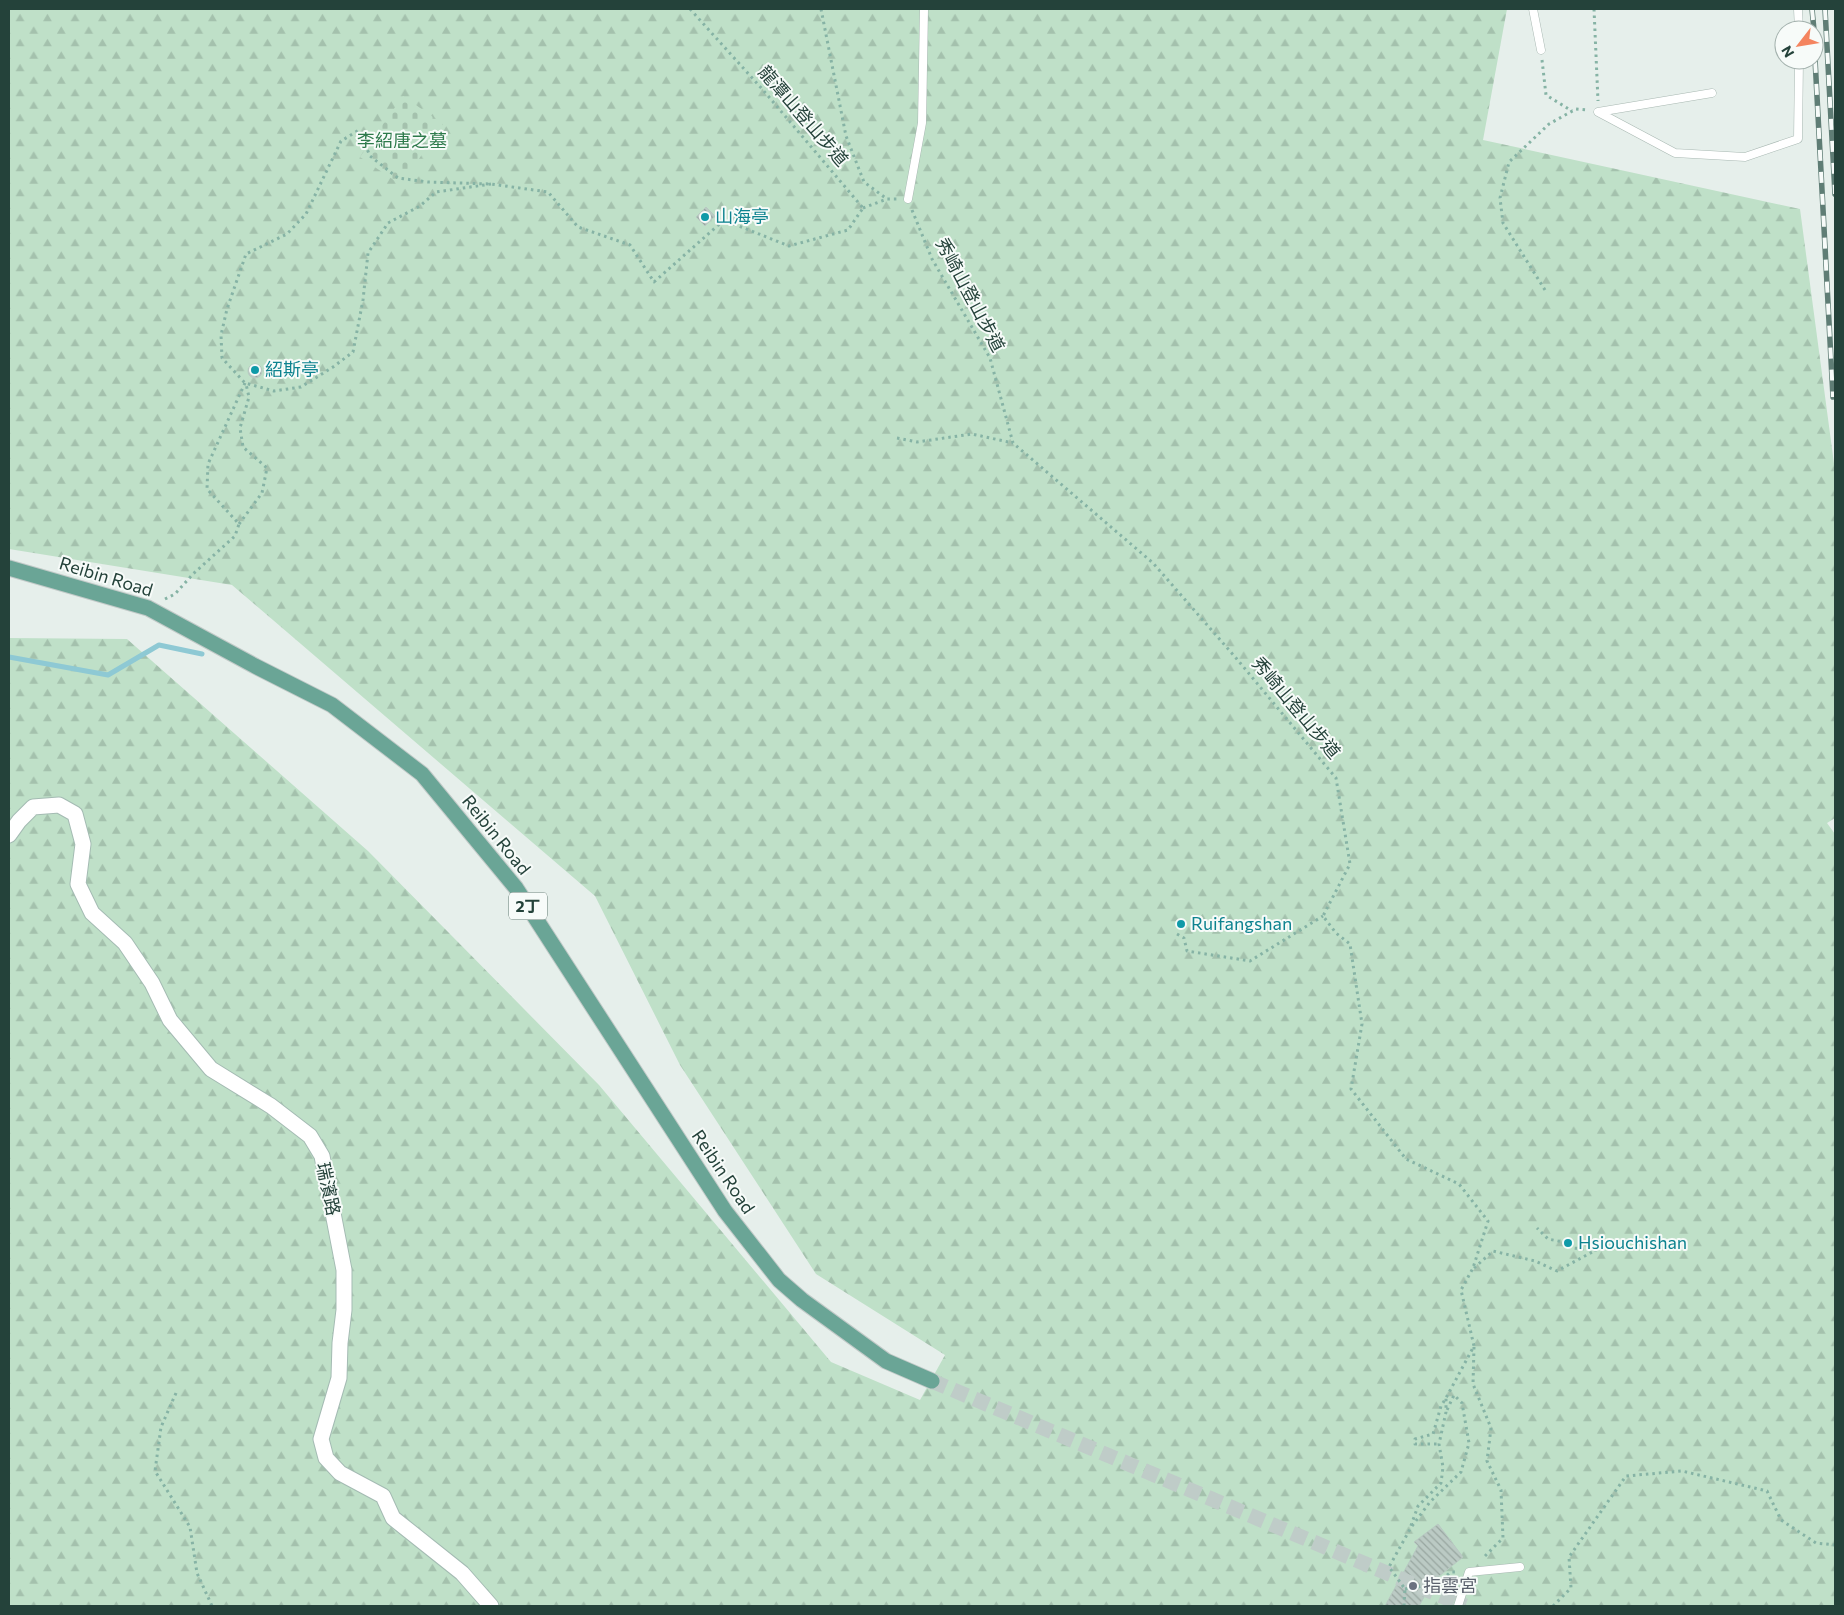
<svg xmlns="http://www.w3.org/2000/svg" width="1844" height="1615" font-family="Commissioner,'Noto Sans TC',sans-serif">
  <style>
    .forest { fill: url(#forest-firs) }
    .cemetery { fill: url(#cemetery-stones) }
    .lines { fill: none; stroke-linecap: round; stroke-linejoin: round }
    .stream { stroke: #8ec9d4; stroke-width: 5 }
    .building { fill: url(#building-back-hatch); stroke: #b8c9c2 }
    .primary-tunnel { stroke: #bfccc8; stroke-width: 15; stroke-dasharray: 15 8; stroke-linecap: butt }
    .lane-casing { stroke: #a8b8b2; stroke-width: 9 }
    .secondary-casing { stroke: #a4bbb3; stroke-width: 17 }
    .primary-casing { stroke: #c2cac8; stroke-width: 17 }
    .path { stroke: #86b3a5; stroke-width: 3; stroke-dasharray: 2.5 4; stroke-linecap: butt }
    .lane { stroke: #fff; stroke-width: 8 }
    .secondary { stroke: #fff; stroke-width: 15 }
    .primary { stroke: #6aa596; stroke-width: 15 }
    .rail-casing { stroke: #5f7d75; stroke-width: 5.5 }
    .rail { stroke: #f7fbf9; stroke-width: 4; stroke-dasharray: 11; stroke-linecap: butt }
    .culture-dot { fill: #0f9aa8; stroke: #f7fbf9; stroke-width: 2 }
    .worship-dot { fill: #6b7280; stroke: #f7fbf9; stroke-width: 2 }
    .labels { text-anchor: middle; stroke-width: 4; stroke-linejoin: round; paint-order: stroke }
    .shield { fill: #f7fbf9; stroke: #637a73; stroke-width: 1 }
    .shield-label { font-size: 16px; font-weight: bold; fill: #24423a }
    .street-label { font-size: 18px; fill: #24423a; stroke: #f7fbf9 }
    .park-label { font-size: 18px; fill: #2d7a4b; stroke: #f7fbf9 }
    .culture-label { font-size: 18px; fill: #0d838f; stroke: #f7fbf9; text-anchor: start }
    .worship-label { font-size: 18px; fill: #5b616d; stroke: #f7fbf9; text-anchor: start }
  </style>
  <defs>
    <pattern id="forest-firs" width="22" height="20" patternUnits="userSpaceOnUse" patternTransform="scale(1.25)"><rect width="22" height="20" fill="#bfe0c8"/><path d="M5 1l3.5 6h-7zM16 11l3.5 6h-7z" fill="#a4c1ad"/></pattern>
    <pattern id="cemetery-stones" width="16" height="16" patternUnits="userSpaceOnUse" patternTransform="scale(1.25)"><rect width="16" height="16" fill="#bfe0c8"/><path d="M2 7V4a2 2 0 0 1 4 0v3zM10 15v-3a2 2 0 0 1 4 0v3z" fill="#a4c1ad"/></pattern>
    <pattern id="building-back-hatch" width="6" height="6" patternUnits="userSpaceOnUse" patternTransform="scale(1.25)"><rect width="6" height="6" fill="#bbcac4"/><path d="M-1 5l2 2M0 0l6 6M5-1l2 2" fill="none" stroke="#98a6a0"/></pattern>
  </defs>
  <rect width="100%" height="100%" fill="#e6efeb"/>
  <path class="forest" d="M9,9H1507L1483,140L1800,209L1835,471V818L1827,823L1835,834V1606H9V638L127,639L368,851L599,1085L831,1362L920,1400L945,1355L816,1274L680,1065L595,896L232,585L9,549Z"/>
  <path class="cemetery" d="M403,96L443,124L401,185L360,157Z"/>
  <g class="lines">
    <path class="stream" d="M9,657L108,675L159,645L202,654"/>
  </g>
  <path class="building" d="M706,207L715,216L705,226L696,217Z
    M248 371a7 7 0 1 1 14 0a7 7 0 1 1-14 0Z
    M1438,1524L1463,1557L1433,1581L1419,1606H1385L1418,1546L1414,1542Z"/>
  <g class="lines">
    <path class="primary-tunnel" d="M932,1381L1465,1606"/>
    <g class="lane-casing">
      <path id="lane" d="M1533,9L1541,50
        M1798,9L1799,30
        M1712,93L1598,112L1675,153L1745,157L1798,139L1799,60
        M908,199L922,123L924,9
        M1458,1606L1469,1572L1520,1567"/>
    </g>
    <g class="secondary-casing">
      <path id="secondary" d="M9,835L19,821L33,807L59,805L75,814L83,844L78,884L92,913L125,943L152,983L170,1020L211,1069L271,1106L310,1136L322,1156L344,1270V1310L340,1343L339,1378L321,1439L326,1458L340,1473L383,1496L393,1518L462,1573L491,1606"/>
    </g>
    <g class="primary-casing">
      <path id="primary" d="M9,568L148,608L255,666L332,705L422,774L516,888L725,1211L779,1280L802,1300L886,1361L932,1381"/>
    </g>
    <path class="path" d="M690,9L763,90L863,208
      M821,9L846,136L864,182L887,199
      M1594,9L1598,101
      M1542,60L1546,95L1572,111
      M491,184L436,192L420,206L388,223L368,253L363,300L353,352L333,367L301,387L274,391L245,383L222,358L221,335L227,309L246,254L287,234L306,214L341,141L359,130L370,156L398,178L428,182L491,184L548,192L578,227L630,245L654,282L724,220L789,246L848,230L863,208
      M863,208L887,199H898
      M912,210L932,259L990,358L1013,443L1153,563L1236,658L1336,778L1350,864L1323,916L1336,933L1350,944L1362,1024L1351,1089L1406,1159L1459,1184L1488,1221L1473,1268L1461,1290L1474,1346L1446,1398
      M715,216L724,220
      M1545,290L1503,223L1500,198L1509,162L1549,124L1576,109L1587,110
      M897,438L917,442L972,434L1013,443
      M239,524L262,493L267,468L243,447L240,428L249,397L246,384
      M165,599L175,594L193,574L235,536L239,524L207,489L208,464L245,383
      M1177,934L1184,938L1187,951L1250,961L1323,916
      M1474,1268L1493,1251L1535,1261L1557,1271L1596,1250L1573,1248L1568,1243L1548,1239L1537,1228
      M1474,1347L1473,1384L1491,1428L1487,1461L1501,1490L1503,1538L1483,1558
      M176,1393L161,1427L155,1471L190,1527L197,1573L212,1606
      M1412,1526L1430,1502L1461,1472L1469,1443L1462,1403L1454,1395L1447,1410
      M1405,1589L1436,1584L1451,1572H1457
      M1404,1606L1405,1589L1389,1567L1409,1531L1418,1506L1441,1483L1443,1467L1439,1444L1446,1412V1398L1441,1406L1433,1434L1415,1439V1444H1439
      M1553,1606L1571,1588L1569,1557L1626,1476L1682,1471L1767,1491L1781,1520L1816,1543L1835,1545"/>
    <use href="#lane" class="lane"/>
    <use href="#secondary" class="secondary"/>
    <use href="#primary" class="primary"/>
    <g class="rail-casing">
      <path id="rail" d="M1812,9L1814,30
        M1825,9L1835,194
        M1814,40L1833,397"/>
    </g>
    <use href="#rail" class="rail"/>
  </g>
  <g class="culture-dot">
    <circle cx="705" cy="217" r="5"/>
    <circle cx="255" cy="370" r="5"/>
    <circle cx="1181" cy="924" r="5"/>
    <circle cx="1568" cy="1243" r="5"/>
  </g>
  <circle class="worship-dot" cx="1413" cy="1586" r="5"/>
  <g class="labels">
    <rect class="shield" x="509" y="892.5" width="38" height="27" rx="4"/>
    <g class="shield-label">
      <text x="528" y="912">2丁</text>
    </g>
    <g class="street-label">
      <text transform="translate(803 116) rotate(49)" y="6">龍潭山登山步道</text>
      <text transform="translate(970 295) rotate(62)" y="6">秀崎山登山步道</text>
      <text transform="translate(106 577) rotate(17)" y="6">Reibin Road</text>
      <text transform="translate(1296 708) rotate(50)" y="6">秀崎山登山步道</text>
      <text transform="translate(496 835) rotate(51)" y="6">Reibin Road</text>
      <text transform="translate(723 1172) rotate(56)" y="6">Reibin Road</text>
      <text transform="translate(328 1189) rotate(78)" y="6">瑞濱路</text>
    </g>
    <g class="park-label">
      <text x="402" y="147">李紹唐之墓</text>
    </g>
    <g class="culture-label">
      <text x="715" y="223">山海亭</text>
      <text x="265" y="376">紹斯亭</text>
      <text x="1191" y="930">Ruifangshan</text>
      <text x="1578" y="1249">Hsiouchishan</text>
    </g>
    <g class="worship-label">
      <text x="1423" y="1592">指雲宮</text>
    </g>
  </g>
  <rect width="1844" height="1615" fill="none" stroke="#24423a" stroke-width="20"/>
  <g transform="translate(1799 45) rotate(239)"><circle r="24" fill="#f7fbf9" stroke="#a3b1ad"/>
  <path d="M0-4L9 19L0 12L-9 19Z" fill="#f4845f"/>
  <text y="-8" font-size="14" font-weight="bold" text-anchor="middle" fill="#24423a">N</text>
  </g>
</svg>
